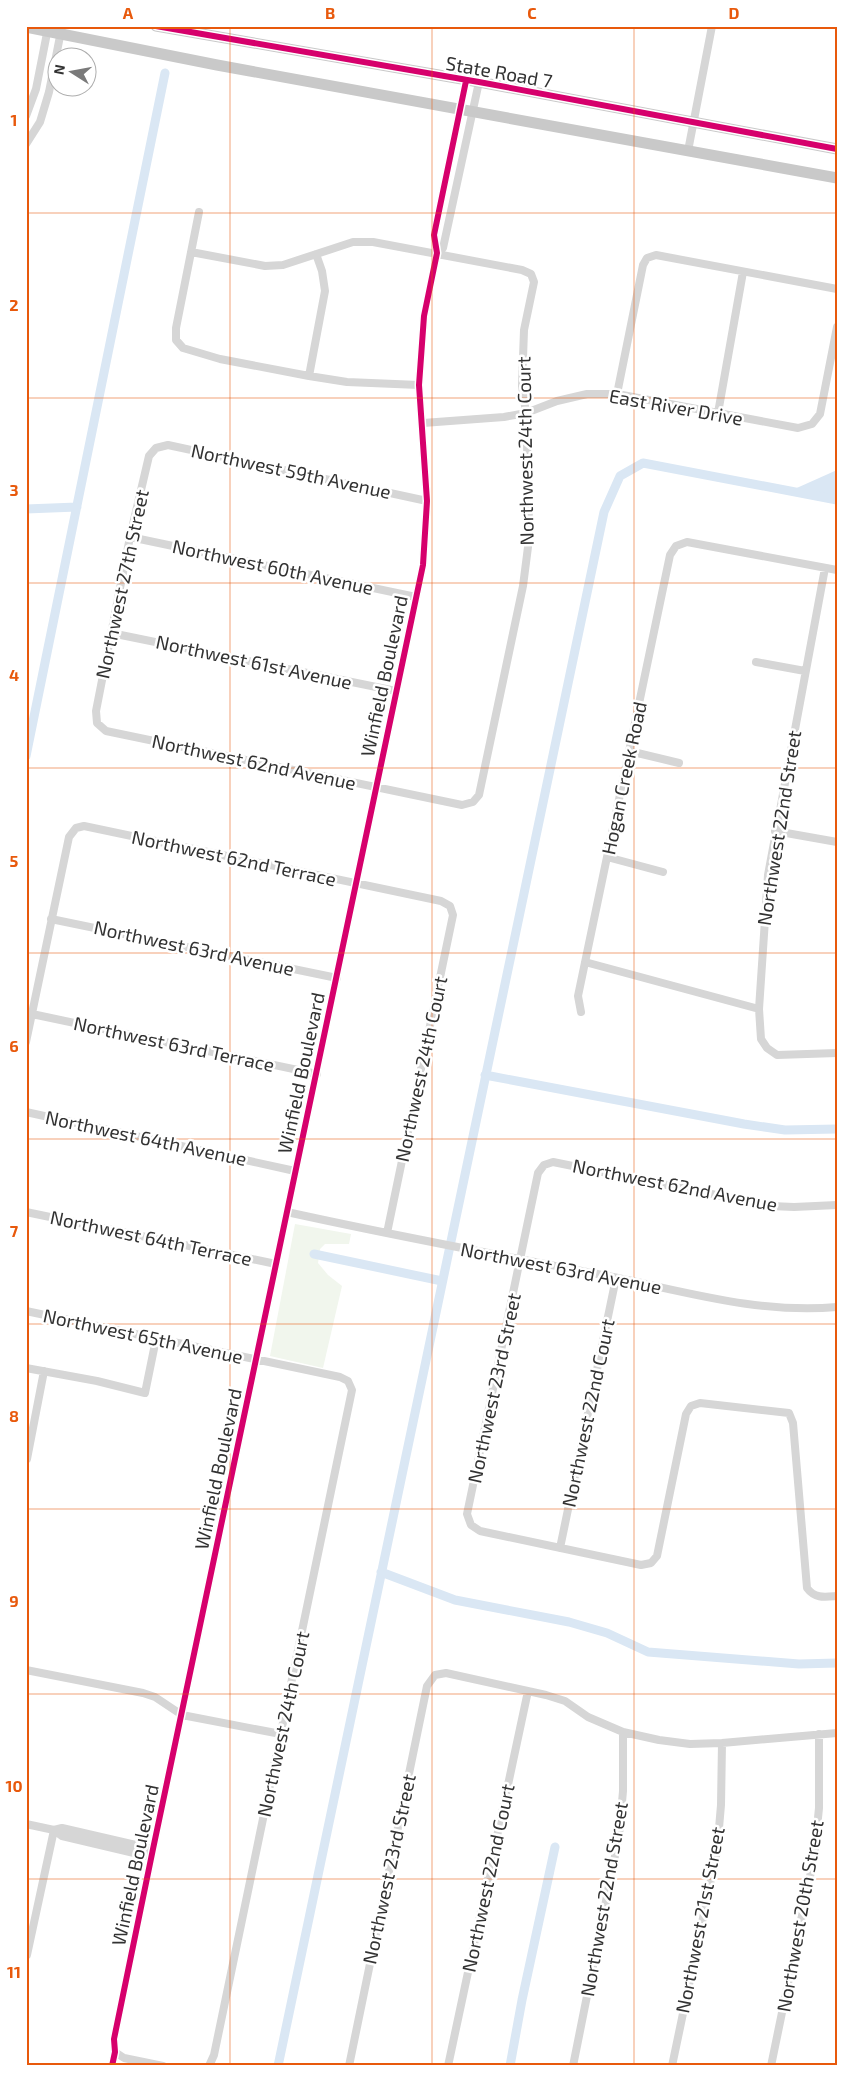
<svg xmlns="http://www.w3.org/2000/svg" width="863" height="2092" font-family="'Exo 2',sans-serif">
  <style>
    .green { fill: #f1f6ed }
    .water { fill: #dae7f4 }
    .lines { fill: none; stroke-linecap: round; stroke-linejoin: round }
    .canal { stroke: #dae7f4; stroke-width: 9 }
    .street { stroke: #d6d6d6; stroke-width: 8 }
    .primary { stroke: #c9c9c9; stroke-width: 11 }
    .cycleway-casing { stroke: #fff; stroke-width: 9 }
    .cycleway { stroke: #d6006c; stroke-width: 6 }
    .grid { fill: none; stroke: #e8590c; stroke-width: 1; stroke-opacity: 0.55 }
    .labels { text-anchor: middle; stroke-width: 5; stroke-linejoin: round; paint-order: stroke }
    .street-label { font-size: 19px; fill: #323232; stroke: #fff }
    .neatline { fill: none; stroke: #e8590c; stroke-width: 2 }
    .grid-label { font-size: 16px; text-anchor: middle; font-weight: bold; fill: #e8590c }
  </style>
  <rect width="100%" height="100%" fill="#fff"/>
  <path class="green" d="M295,1224L351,1234L349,1244H325L320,1249L318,1263L328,1275L342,1286L323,1368L270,1356Z"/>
  <path class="water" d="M837,470V500L790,491Z"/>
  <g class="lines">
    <path class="canal" d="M26,509L77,507
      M26,756L165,73
      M485,1075L744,1124L785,1130L837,1129
      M314,1254L442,1281
      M381,1572L455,1600L569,1622L607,1633L648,1652L799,1664L837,1663
      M278,2066L604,512L620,476L643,463L837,500
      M510,2066L522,2000L555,1847"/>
    <path class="street" d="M26,116L36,89L48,28
      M26,144L40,122L49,92L62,26
      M688,151L712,26
      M199,212L176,328V340L183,348L220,359L309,376L347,382L419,385
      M191,252L265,266L283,265L353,242H373L522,270L531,274L534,282L524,330L522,386L526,413L529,506L528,547L523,586L479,795L473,802L462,805L106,731L97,723L96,711L130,537L149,456L156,448L168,445L427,501
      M437,253L443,248L479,82
      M309,376L325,291L322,271L316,254
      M617,394L643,265L647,258L656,255L837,289
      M718,413L743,272
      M423,423L504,417L526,413L557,401L587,394H617L798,428L812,424L820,414L837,327
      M130,537L416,597
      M825,568L768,875L759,1009L761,1039L767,1048L777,1055L837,1053
      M111,633L396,691
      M756,662L805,671
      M629,751L679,763
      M775,831L837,842
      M607,857L663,872
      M51,919L337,978
      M585,962L759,1009
      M581,1012L578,996L670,555L676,546L687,542L837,570
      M32,1014L317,1074
      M26,1042L69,837L76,828L84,826L441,901L450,906L453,915L387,1233
      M26,1112L295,1171
      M837,1205L794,1207L771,1206L553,1162L544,1165L538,1173L467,1514L471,1525L480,1531L641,1565L651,1563L657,1556L686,1414L691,1406L700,1403L789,1413L793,1423L807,1588C815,1599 825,1597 837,1596
      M26,1212L276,1264
      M287,1212C395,1236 504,1256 613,1277C687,1292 760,1314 837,1307
      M26,1311L340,1377L348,1381L352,1390L214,2055L209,2066
      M26,1368L97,1381L145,1393L156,1339
      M27,1459L44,1371
      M560,1548L616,1278
      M26,1670L143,1693L155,1697L182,1715L281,1734
      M26,1824L54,1830L62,1836L151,1857
      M54,1830L62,1828L153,1849
      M27,1955L54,1830
      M115,2052L124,2058L163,2066
      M112,2066L115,2052L114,2039L153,1849L423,565L427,501L419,385L424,316L437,253L434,235L466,81
      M349,2066L427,1686L435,1675L446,1673L546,1695L565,1701L588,1717L623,1732L659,1740L690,1744L722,1743L837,1733
      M448,2066L528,1691
      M573,2066L619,1836L623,1791V1732
      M672,2066L717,1851L721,1805L722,1743
      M771,2066L814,1857L819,1808V1734"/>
    <path class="primary" d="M156,26L479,82L837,149
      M26,27L217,65L837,178"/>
    <g class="cycleway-casing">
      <path id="cycleway" d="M156,26L479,82L837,149
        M112,2066L115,2052L114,2039L153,1849L423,565L427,501L419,385L424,316L437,253L434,235L466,81"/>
    </g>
    <use href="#cycleway" class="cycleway"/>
  </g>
  <path class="grid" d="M230,26V2066M432,26V2066M634,26V2066M26,213H837M26,398H837M26,583H837M26,768H837M26,953H837M26,1139H837M26,1324H837M26,1509H837M26,1694H837M26,1879H837"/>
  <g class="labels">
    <g class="street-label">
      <text transform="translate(499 72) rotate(10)" y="7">State Road 7</text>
      <text transform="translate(676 407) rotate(10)" y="7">East River Drive</text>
      <text transform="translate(525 451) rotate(-91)" y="7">Northwest 24th Court</text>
      <text transform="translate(291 471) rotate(12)" y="7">Northwest 59th Avenue</text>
      <text transform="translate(273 567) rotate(12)" y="7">Northwest 60th Avenue</text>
      <text transform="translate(122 584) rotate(-78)" y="7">Northwest 27th Street</text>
      <text transform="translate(254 662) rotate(12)" y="7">Northwest 61st Avenue</text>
      <text transform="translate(384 676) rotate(-78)" y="7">Winfield Boulevard</text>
      <text transform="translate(254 762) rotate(12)" y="7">Northwest 62nd Avenue</text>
      <text transform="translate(624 778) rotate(-78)" y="7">Hogan Creek Road</text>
      <text transform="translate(779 828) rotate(-81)" y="7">Northwest 22nd Street</text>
      <text transform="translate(234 858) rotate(12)" y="7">Northwest 62nd Terrace</text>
      <text transform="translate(194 948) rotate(12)" y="7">Northwest 63rd Avenue</text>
      <text transform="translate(174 1044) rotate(12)" y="7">Northwest 63rd Terrace</text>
      <text transform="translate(421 1069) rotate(-78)" y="7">Northwest 24th Court</text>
      <text transform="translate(301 1073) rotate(-78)" y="7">Winfield Boulevard</text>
      <text transform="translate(146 1138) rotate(12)" y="7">Northwest 64th Avenue</text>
      <text transform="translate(675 1185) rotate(11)" y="7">Northwest 62nd Avenue</text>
      <text transform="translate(151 1238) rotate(12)" y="7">Northwest 64th Terrace</text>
      <text transform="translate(561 1268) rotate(11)" y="7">Northwest 63rd Avenue</text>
      <text transform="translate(143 1336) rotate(12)" y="7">Northwest 65th Avenue</text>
      <text transform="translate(494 1388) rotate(-78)" y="7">Northwest 23rd Street</text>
      <text transform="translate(588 1413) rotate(-78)" y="7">Northwest 22nd Court</text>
      <text transform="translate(218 1469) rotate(-78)" y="7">Winfield Boulevard</text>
      <text transform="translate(283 1724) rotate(-78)" y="7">Northwest 24th Court</text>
      <text transform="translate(135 1865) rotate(-78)" y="7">Winfield Boulevard</text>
      <text transform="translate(389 1869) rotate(-78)" y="7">Northwest 23rd Street</text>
      <text transform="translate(488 1878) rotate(-78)" y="7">Northwest 22nd Court</text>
      <text transform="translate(604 1899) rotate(-80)" y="7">Northwest 22nd Street</text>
      <text transform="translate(800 1916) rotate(-80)" y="7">Northwest 20th Street</text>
      <text transform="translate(700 1920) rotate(-79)" y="7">Northwest 21st Street</text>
    </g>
  </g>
  <rect width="863" height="2092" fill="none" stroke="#ffffff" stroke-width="55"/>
  <g transform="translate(72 72) rotate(281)"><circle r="24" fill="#ffffff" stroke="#adadad"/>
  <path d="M0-4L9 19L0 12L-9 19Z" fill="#7a7a7a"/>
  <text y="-8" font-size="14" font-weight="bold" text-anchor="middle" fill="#323232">N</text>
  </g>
  <rect x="28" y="28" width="808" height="2036" class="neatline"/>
  <g class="grid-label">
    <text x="128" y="19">A</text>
    <text x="330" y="19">B</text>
    <text x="532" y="19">C</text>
    <text x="734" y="19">D</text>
    <text x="14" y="126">1</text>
    <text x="14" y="311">2</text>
    <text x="14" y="496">3</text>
    <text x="14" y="681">4</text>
    <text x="14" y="867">5</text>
    <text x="14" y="1052">6</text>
    <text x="14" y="1237">7</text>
    <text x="14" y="1422">8</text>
    <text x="14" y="1607">9</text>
    <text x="14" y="1792">10</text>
    <text x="14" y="1978">11</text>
  </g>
</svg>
